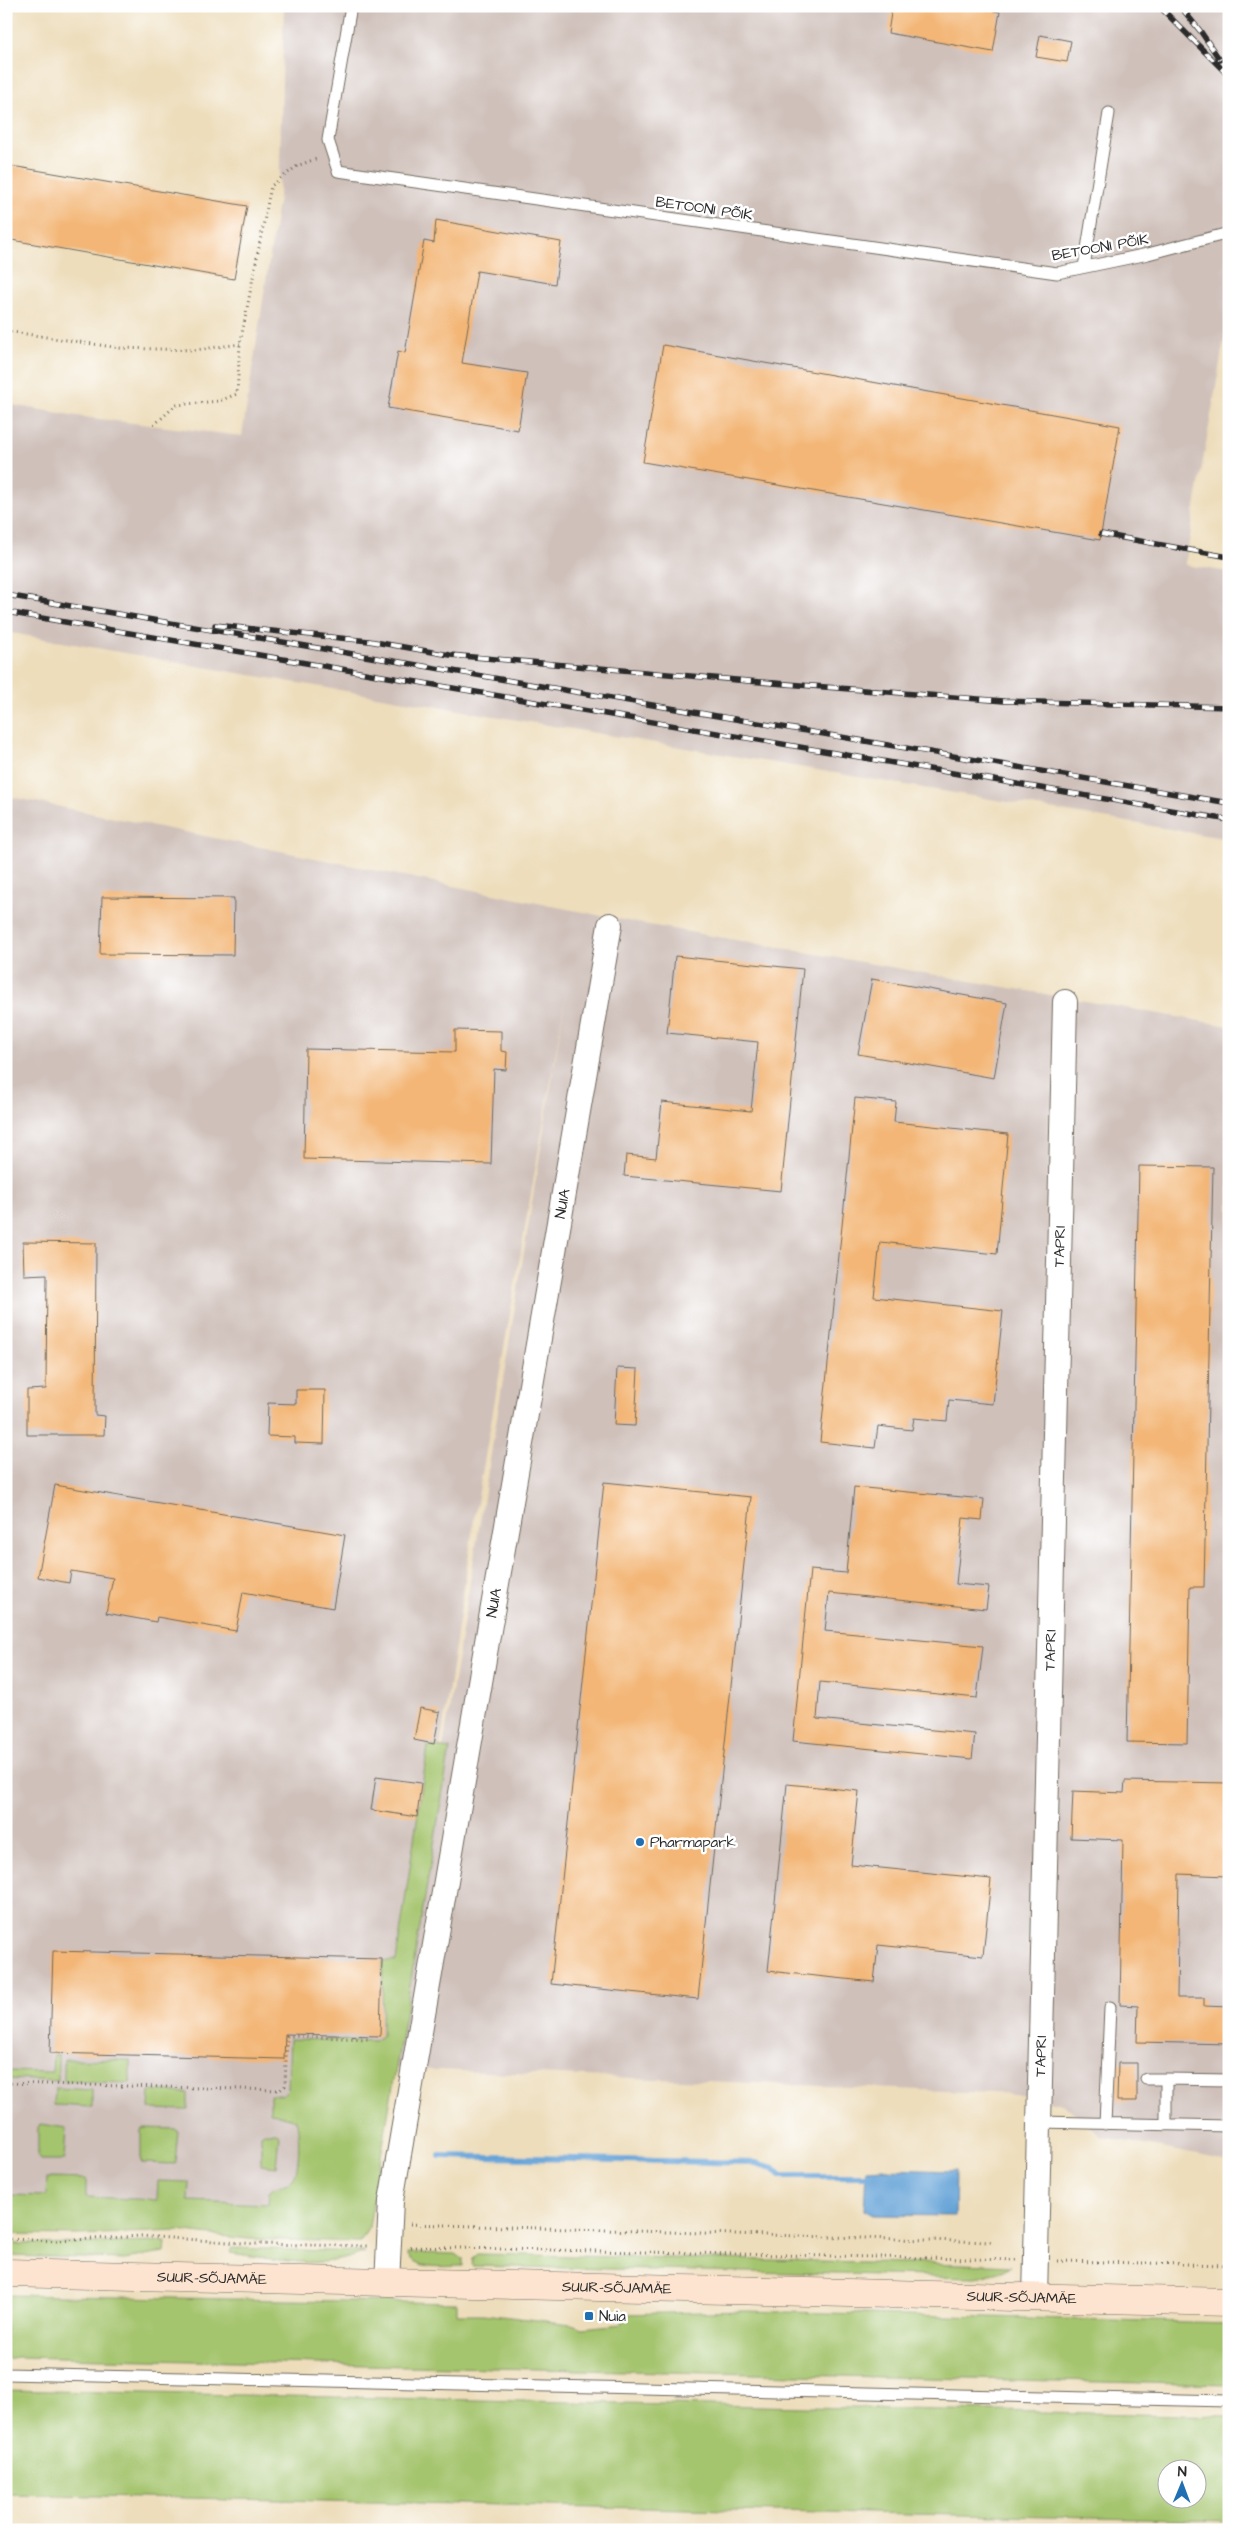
<svg xmlns="http://www.w3.org/2000/svg" width="1235" height="2536" font-family="'Architects Daughter',sans-serif">
  <style>
    .industrial { fill: #cfc0ba; fill-rule: evenodd }
    .green { fill: #a4c46d; stroke: #68784c; fill-rule: evenodd }
    .water { fill: #65a3d7; stroke: #486781 }
    .lines { fill: none; stroke-linecap: round; stroke-linejoin: round }
    .stream { stroke: #65a3d7; stroke-width: 6 }
    .building { fill: #f3b676 }
    .lane-casing { stroke: #6f695d; stroke-width: 13 }
    .street-casing { stroke: #6f695d; stroke-width: 26 }
    .secondary-casing { stroke: #6f695d; stroke-width: 29 }
    .path { stroke: #6f695d; stroke-width: 3; stroke-dasharray: 1 4; stroke-linecap: butt }
    .lane { stroke: #fff; stroke-width: 11 }
    .street { stroke: #fff; stroke-width: 24 }
    .secondary { stroke: #fde4d0; stroke-width: 28 }
    .rail-casing { stroke: #2b2b2b; stroke-width: 5.5 }
    .rail { stroke: #fff; stroke-width: 4; stroke-dasharray: 11; stroke-linecap: butt }
    .poi-dot { fill: #1f6fb2; stroke: #fff; stroke-width: 2 }
    .labels { text-anchor: middle; stroke-width: 5; stroke-linejoin: round; paint-order: stroke }
    .street-label { font-size: 15px; fill: #2b2b2b; stroke: #fff }
    .poi-label { font-size: 15px; fill: #2b2b2b; stroke: #fff; text-anchor: start }
  </style>
  <rect width="100%" height="100%" fill="#fff"/>
  <filter id="ink" filterUnits="userSpaceOnUse"><feTurbulence type="fractalNoise" baseFrequency=".02" numOctaves="2"/><feDisplacementMap in="SourceGraphic" scale="10" xChannelSelector="R" yChannelSelector="G"/><feConvolveMatrix kernelMatrix="1 2 1 2 8 2 1 2 1" color-interpolation-filters="sRGB"/></filter>
  <filter id="wash" filterUnits="userSpaceOnUse"><feTurbulence type="fractalNoise" baseFrequency=".0096" numOctaves="4" result="noise"/><feDisplacementMap in="SourceGraphic" scale="20" xChannelSelector="R" yChannelSelector="G"/><feGaussianBlur stdDeviation="1.12" result="paint"/><feColorMatrix in="noise" values="0 0 0 0 0 0 0 0 0 0 0 0 0 0 0 0 0 1.4 0 .05"/><feComposite in="paint" operator="in"/></filter>
  <g filter="url(#wash)">
    <rect width="100%" height="100%" fill="#edddbb"/>
    <path class="industrial" d="M284,6H1229V311L1185,565L1229,572V839L232,672L6,632V404L83,417L242,436L279,197Z
      M6,796L632,922L1229,1026V2161L1103,2137L1062,2104L1016,2094L391,2068L355,2237L6,2224ZM567,988L415,1920H414L475,1514Z"/>
    <path class="green" d="M428,1746L450,1749L369,2227L360,2242L248,2239L176,2231L76,2235L6,2234V2195L46,2196L47,2178L86,2179V2197L157,2200L158,2181L189,2182L188,2201L268,2204L269,2191C276,2185 287,2186 293,2179C300,2170 300,2131 296,2120L270,2112V2095H282L288,2089L290,2039L374,2041L382,2036L383,1961H396Z
      M58,2055V2081L6,2079V2071L52,2072L53,2056Z
      M64,2059L130,2060V2083L64,2081Z
      M55,2088L92,2090V2107L54,2105Z
      M150,2091L188,2093V2110L149,2109Z
      M41,2124L66,2128L64,2160H40L38,2157V2127Z
      M144,2128L175,2129L178,2131L175,2164L143,2163L141,2161V2130Z
      M264,2132H277L279,2135L276,2167L261,2165V2134Z
      M166,2242L165,2253L124,2259L6,2256V2244Z
      M233,2248L365,2252C321,2271 276,2259 230,2253Z
      M408,2253L456,2254L463,2259V2266C447,2266 414,2271 408,2253Z
      M478,2254L962,2264L1011,2266L999,2272L976,2277L472,2266L473,2258Z
      M6,2295L457,2303V2314H483L572,2324L582,2328L622,2324V2314L745,2311L1229,2323V2385L18,2357L6,2359Z
      M6,2390L1229,2416V2521L6,2494ZM1168,2468H1198V2498H1168Z"/>
    <path class="water" d="M884,2169L956,2171L955,2216L873,2215L864,2210L866,2170Z"/>
    <g class="lines">
      <path class="stream" d="M440,2156L756,2163L773,2168L782,2176H865"/>
    </g>
    <g id="blocks">
      <path class="building" d="M892,6H965L1000,12L993,52L888,33Z
        M1040,35L1071,41L1067,62L1036,57Z
        M6,165L247,206L234,279L6,239Z
        M436,220L561,242L555,284L477,271L462,363L527,373L518,430L388,408L398,351L405,353L424,241L434,243Z
        M663,345L1120,426L1100,540L643,462Z
        M102,897L234,898L233,955L100,954Z
        M675,956L803,969L781,1191L624,1176L626,1155L656,1158L662,1102L751,1111L758,1042L667,1033Z
        M872,979L1007,1003L994,1078L858,1054Z
        M455,1030L501,1031V1051L507,1052L506,1070L494,1069L491,1164L304,1159L306,1049L455,1052Z
        M855,1098L896,1102L894,1122L1008,1134L997,1254L880,1242L874,1297L1003,1311L993,1404L949,1400L947,1421L914,1418L912,1430L878,1426L875,1448L820,1442Z
        M1139,1166L1213,1167L1204,1587H1190L1187,1743L1127,1742Z
        M23,1242L96,1243L95,1415L105,1416L104,1435H27V1390L46,1389L47,1274L24,1275Z
        M617,1368L638,1369L635,1426L614,1425Z
        M296,1390H325L324,1444L295,1443V1437L267,1436L268,1403L296,1404Z
        M604,1482L751,1497L698,1999L551,1984Z
        M55,1485L345,1535L333,1608L243,1592L236,1631L157,1617L156,1622L106,1613L113,1578L71,1571L69,1583L38,1577Z
        M854,1487L984,1499L982,1520L963,1518L956,1584L989,1587L986,1609L829,1593L825,1631L983,1646L977,1698L820,1682L817,1719L975,1734L972,1759L793,1741L810,1570L846,1573Z
        M420,1708L440,1712L434,1744L414,1740Z
        M376,1777L421,1783L417,1817L371,1810Z
        M1125,1781L1229,1783L1227,1876L1179,1874L1177,1998H1204V2006L1229,2007V2044L1137,2042L1138,2006L1120,2005L1123,1840L1071,1838L1073,1791L1124,1793Z
        M787,1784L859,1791L851,1865L991,1879L983,1956L878,1945L874,1982L768,1971Z
        M53,1951L382,1959L380,2036L285,2034L284,2059L50,2053Z
        M1118,2063H1137V2101H1117Z"/>
    </g>
  </g>
  <g filter="url(#ink)">
    <use href="#blocks" fill-opacity="0" stroke="#6f695d" stroke-width="1"/>
    <g class="lines">
      <g class="lane-casing">
        <path id="lane" d="M351,6L328,140L338,171L1057,273L1148,254L1229,233
          M1084,267L1109,113
          M1146,2079H1166
          M1039,2122L1229,2126
          M1105,2124L1110,2007
          M1166,2125V2079L1229,2080
          M6,2374L1229,2401"/>
      </g>
      <g class="street-casing">
        <g id="street">
          <path id="s1" d="M387,2283L391,2201L610,925"/>
          <path id="s2" d="M1035,2298L1065,1002"/>
        </g>
      </g>
      <g class="secondary-casing">
        <g id="secondary">
          <path id="s3" d="M6,2273L1229,2302"/>
        </g>
      </g>
      <path class="path" d="M6,331L120,348L195,350L240,344
        M154,425L176,405L219,401L237,394L240,344L271,186L297,166L318,158
        M6,2083L280,2090L285,2086L287,2036L369,2039
        M410,2224L992,2242
        M6,2239L58,2241L141,2236L257,2244L368,2246
        M410,2247L1016,2260
        M1057,2261L1229,2265"/>
      <use href="#lane" class="lane"/>
      <use href="#street" class="street"/>
      <use href="#secondary" class="secondary"/>
      <g class="rail-casing">
        <path id="rail" d="M1159,6L1229,76
          M1180,6L1201,32L1220,60
          M1101,534L1229,557
          M6,595L1229,803
          M6,612L1229,820
          M215,625L369,641L450,655L748,681L1004,701L1229,707"/>
      </g>
      <use href="#rail" class="rail"/>
    </g>
  </g>
  <g class="poi-dot">
    <circle cx="640" cy="1842" r="5"/>
    <rect x="584" y="2311" width="10" height="10" rx="2.5"/>
  </g>
  <g class="labels">
    <g class="street-label">
      <text transform="translate(704 208) rotate(8)" y="5">BETOONI PÕIK</text>
      <text transform="translate(1100 247) rotate(-10)" y="5">BETOONI PÕIK</text>
      <text dy="5" stroke="none"><textPath href="#s1" startOffset="1094">NUIA</textPath></text>
      <text dy="5" stroke="none"><textPath href="#s2" startOffset="1052">TAPRI</textPath></text>
      <text dy="5" stroke="none"><textPath href="#s1" startOffset="689">NUIA</textPath></text>
      <text dy="5" stroke="none"><textPath href="#s2" startOffset="648">TAPRI</textPath></text>
      <text dy="5" stroke="none"><textPath href="#s2" startOffset="242">TAPRI</textPath></text>
      <text dy="5" stroke="none"><textPath href="#s3" startOffset="206">SUUR-SÕJAMÄE</textPath></text>
      <text dy="5" stroke="none"><textPath href="#s3" startOffset="611">SUUR-SÕJAMÄE</textPath></text>
      <text dy="5" stroke="none"><textPath href="#s3" startOffset="1016">SUUR-SÕJAMÄE</textPath></text>
    </g>
    <g class="poi-label">
      <text x="650" y="1847">Pharmapark</text>
      <text x="599" y="2321">Nuia</text>
    </g>
  </g>
  <rect width="1235" height="2536" fill="none" stroke="#fff" stroke-width="25"/>
  <g transform="translate(1182 2484) rotate(1)"><circle r="24" fill="#ffffff" stroke="#aaaaaa"/>
  <path d="M0-4L9 19L0 12L-9 19Z" fill="#1f6fb2"/>
  <text y="-8" font-size="14" font-weight="bold" text-anchor="middle" fill="#2b2b2b">N</text>
  </g>
</svg>
